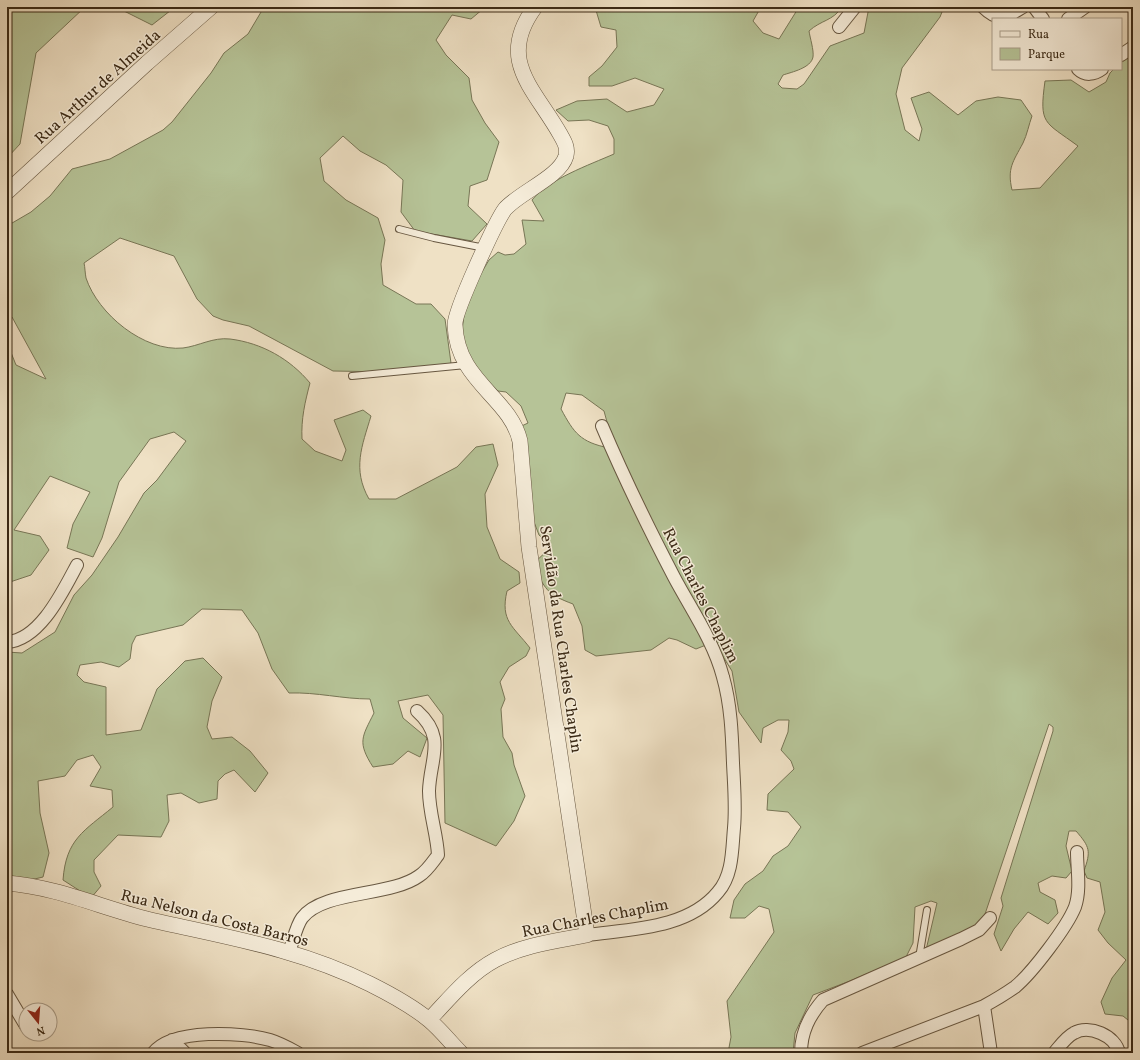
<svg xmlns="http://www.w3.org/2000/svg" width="1140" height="1060" font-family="Vollkorn,serif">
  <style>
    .green { fill: #b6c397; stroke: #787656 }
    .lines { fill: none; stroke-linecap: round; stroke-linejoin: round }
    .service-casing { stroke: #675741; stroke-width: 8 }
    .minor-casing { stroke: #675741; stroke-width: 14 }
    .tertiary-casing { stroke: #675741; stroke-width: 16 }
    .service { stroke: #f5ecd9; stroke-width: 6 }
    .minor { stroke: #f5ecd9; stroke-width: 12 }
    .tertiary { stroke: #f5ecd9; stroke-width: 15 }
    .labels { text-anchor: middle; stroke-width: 3; stroke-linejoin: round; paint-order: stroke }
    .street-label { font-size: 16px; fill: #3a2915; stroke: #f5ecd9 }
  </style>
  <rect width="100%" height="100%" fill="#efe1c5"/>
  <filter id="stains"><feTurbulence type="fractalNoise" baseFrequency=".005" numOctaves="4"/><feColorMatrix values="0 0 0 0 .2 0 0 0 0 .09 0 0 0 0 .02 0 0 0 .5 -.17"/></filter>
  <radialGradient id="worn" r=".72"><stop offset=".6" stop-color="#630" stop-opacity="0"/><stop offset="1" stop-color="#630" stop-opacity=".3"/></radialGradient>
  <path class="green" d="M7,7H85L36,53L20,144L7,158Z
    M113,7H175L152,25L118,8Z
    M264,7H482L483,9L471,19L452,15L436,40L446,55L469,78L472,100L485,123L499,142L487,180L470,186L468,206L487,224L472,241L415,231L401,212L403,180L386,165L360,151L343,136L320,158L324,181L346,200L378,218L385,240L381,264L383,285L416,304H431L445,319L451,363L443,366L392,372L333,371L249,326L223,320L213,316L197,299L174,256L120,238L84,263C85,267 85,273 86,278C98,314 144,352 183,348C199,346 213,337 230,339C262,343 290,359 310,383C305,402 301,419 302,439L315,451L342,461L346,450L334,420L363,410L371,416C362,446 352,469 369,499H396L457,467L476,447L493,444L498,465L485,494L487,527L500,559L519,572L520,583L507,591C500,621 513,626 530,648L526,656L509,667L500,682L505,699L501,709L503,737L512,753L514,765L525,796L514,821L496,846L445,823L443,715L428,695L398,701L403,718L427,738L420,757L408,751L393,764L373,767C357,742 362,737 374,713L370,699C342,699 317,692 289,693L272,669L258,633L242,610L202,609L183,625L136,636L132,644L130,659L119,667L101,662L80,665L77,675L84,682L106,687V735L141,730L157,689L185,661L203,658L222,677L212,701L207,727L212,739L232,737L250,751L268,773L255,792L234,770L225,774L218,781L217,799L199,803L181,793L167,795L169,821L161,837L118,835L94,860V872L101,886L91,898L63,880C66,839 84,831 113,807L112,790L90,786L101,767L93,755L77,760L65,776L38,781L40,813L49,853L43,877L22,882H7V652L22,653L55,632L74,595L92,575L118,537L144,493L157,480L186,441L174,432L150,439L119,482L102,538L93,557L67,548L73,524L90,492L50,476L14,530L40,536L49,550L31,575L7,583V350H10L16,365L46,379L12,317L7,315V226L31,212L50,196L72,169L110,159L163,130L172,122L211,73L224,53L248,34Z
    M595,7H619L622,9L624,7H761L753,21L763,33L779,39L799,7H842C833,21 821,20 809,31C810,38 814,50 813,57C811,68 792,72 783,75L778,84L782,88L797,89L804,84L830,46L864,33L869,7H944L940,17L902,68L896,94L905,130L919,141L922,129L911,98L929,92L958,115L976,101L998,97L1021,100L1032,116C1029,124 1027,135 1023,143C1013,162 1007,168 1012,190L1040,188L1078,146C1044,121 1039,125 1045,81L1071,80L1089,92L1106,82L1110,73L1114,69H1121V63L1133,52V1024L1123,1016L1105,1014L1101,1002L1112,978L1126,960L1108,943L1098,930L1105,912L1100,882L1087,878L1084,871C1091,851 1090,847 1076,831H1069L1066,846L1072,871L1066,878L1052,876L1038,883L1040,892L1055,900L1058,913L1048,924L1028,912L1014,929L1001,951L994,934L1003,906L1001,898L1053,731V727L1049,724L981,926L926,950L937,903L931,901L915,907L913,943L906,957L850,981L813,995L795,1033L793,1053H728L731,1037L727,1001L774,932L769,909L759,906L745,918H730L734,900L745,884L763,871L773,856L788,846L801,827L788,812L767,810L768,794L794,769L791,761L781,750L788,732L789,720H778L763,728L761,743L739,712L732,671L705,628L632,488L610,433L604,411L582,395L566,393L561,409C574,433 580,442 609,448L706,645L696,649L677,640L669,638L651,650L596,656L585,650L582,626L573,604C546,594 545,589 533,564L551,547L539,535L517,477L511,431L528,423L521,406L506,392L498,391L469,367L461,339L466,299L489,260L498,252L505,255L514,254L526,244L522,220L544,221L532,200C549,179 589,165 614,154V139L608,126L589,120L568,121L556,110L577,101L607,99L627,112L654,105L664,89L635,78L612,86H589V77L602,66L617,47L616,30L601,27Z"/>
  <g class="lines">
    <g class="service-casing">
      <path id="service" d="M399,229L434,238L485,248
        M352,376L466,365
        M919,958L927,910"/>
    </g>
    <g class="minor-casing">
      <path id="minor" d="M983,7C999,23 1006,17 1023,7
        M1034,7L1043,19
        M1068,19L1085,7
        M839,27L855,7
        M1121,55L1133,47
        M1078,69C1085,76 1094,75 1102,69
        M7,642C40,640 63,591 77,565
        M587,935C631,929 688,929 718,892C733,875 732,849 734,828C736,806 734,785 733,763C732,735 731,705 723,677C714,642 691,609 674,577C648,527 624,478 602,426
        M289,952C293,942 296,926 302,918C323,890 390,897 419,876C427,871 432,863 438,855C437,834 429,813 429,791C430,758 447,738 417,711
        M7,994L26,1026
        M984,1006L991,1053
        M172,1040L185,1053
        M153,1053C172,1028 242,1032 270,1040C280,1043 289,1048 298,1053
        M801,1053C801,1032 809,1016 823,1000L961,939L979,930L990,918
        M862,1053L984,1006C995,1000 1005,994 1015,987C1032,973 1067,927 1075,907C1081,890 1077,869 1077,852
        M1054,1053C1060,1046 1066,1037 1074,1033C1089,1024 1116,1036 1119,1053"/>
    </g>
    <g class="tertiary-casing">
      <path id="tertiary" d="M7,192L147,63L211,7
        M7,883C56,887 100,907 147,919C225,937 298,948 370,984C390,994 412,1006 429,1020C441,1030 450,1042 461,1053
        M429,1020C449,999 469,974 495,960C523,945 556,941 587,935L529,547L520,441C510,397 457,382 455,325C454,312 496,221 505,209C520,192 560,177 566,156C568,147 564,141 560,134C534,88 496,60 535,7"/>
    </g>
    <use href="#service" class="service"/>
    <use href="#minor" class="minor"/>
    <use href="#tertiary" class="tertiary"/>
  </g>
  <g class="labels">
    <g class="street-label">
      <text transform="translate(97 86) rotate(-42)" y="6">Rua Arthur de Almeida</text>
      <text transform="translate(702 595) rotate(63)" y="6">Rua Charles Chaplim</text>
      <text transform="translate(562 639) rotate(82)" y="6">Servidão da Rua Charles Chaplin</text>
      <text transform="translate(215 917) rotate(14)" y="6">Rua Nelson da Costa Barros</text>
      <text transform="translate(595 917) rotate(-11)" y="6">Rua Charles Chaplim</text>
    </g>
  </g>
  <rect width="1140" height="1060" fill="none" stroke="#efe1c5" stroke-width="24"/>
  <rect x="8" y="8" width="1124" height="1044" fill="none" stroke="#3a2915" stroke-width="2"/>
  <rect x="12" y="12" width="1116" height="1036" fill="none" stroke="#3a2915"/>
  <rect x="992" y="18" width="130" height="52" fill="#f5ecd9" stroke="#aa9e8b"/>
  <rect x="1000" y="31" width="20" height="6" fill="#f5ecd9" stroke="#aa9e8b"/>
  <text x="1028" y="38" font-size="12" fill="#3a2915">Rua</text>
  <rect x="1000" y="48" width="20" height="12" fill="#b6c397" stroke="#aa9e8b"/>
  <text x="1028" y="58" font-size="12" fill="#3a2915">Parque</text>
  <g transform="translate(38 1022) rotate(163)"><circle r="19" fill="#f5ecd9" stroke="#aa9e8b"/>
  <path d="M0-3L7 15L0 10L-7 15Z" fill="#8f2418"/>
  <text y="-6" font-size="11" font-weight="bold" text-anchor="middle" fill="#3a2915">N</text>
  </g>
  <rect width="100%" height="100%" filter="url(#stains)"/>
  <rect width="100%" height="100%" fill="url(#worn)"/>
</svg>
